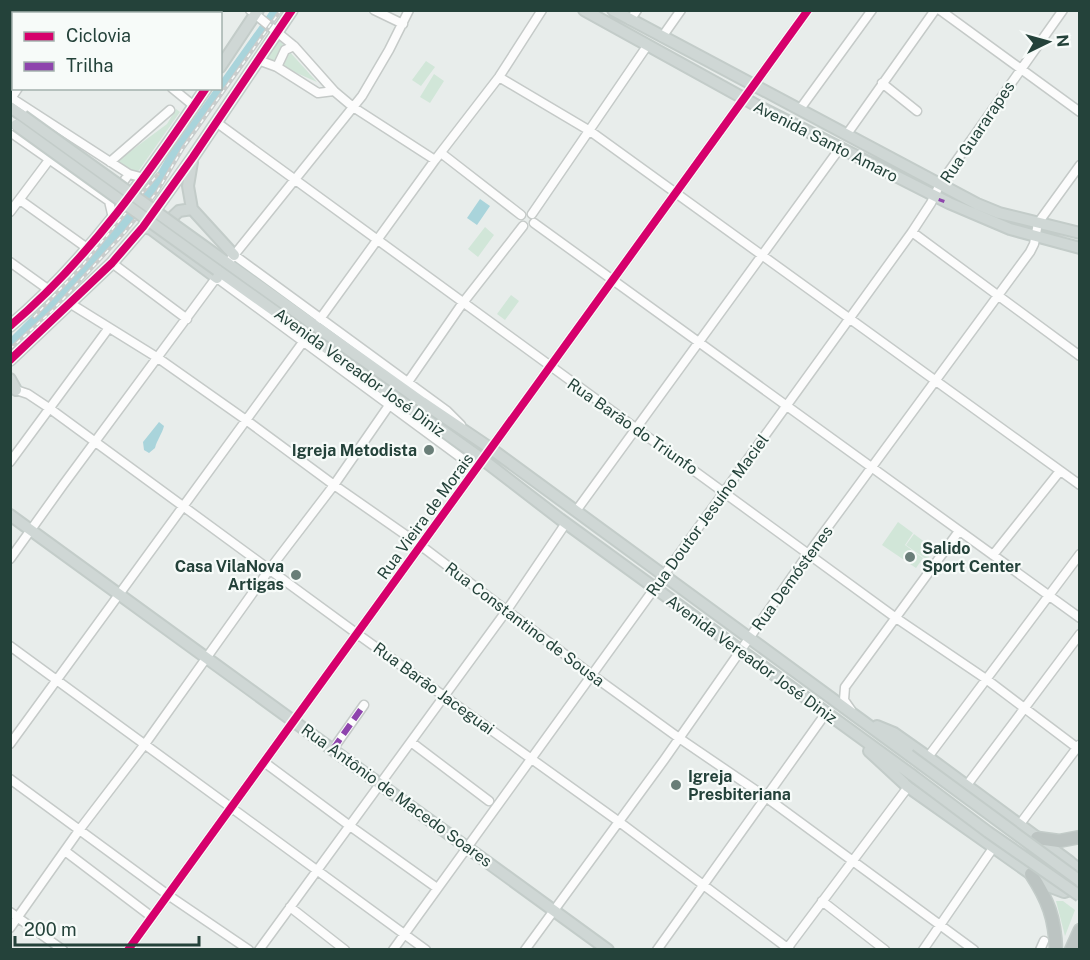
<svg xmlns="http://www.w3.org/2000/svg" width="1090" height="960" font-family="'Public Sans',sans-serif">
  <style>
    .green { fill: #d1e6d8 }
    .water { fill: #a9d4db }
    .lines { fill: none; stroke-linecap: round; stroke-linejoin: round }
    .river { stroke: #a9d4db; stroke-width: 10 }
    .minor-casing { stroke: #c5cac8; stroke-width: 11 }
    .major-casing { stroke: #c3ccc9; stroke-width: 14 }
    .highway-casing { stroke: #c3ccc9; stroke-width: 15 }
    .minor { stroke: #fcfcfc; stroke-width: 8 }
    .major { stroke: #cfd7d5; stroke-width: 10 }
    .highway { stroke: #bcc4c2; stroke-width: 12 }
    .rail-casing { stroke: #c9cdcc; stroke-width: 4 }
    .rail { stroke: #f7fbf9; stroke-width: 1.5; stroke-dasharray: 4.5; stroke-linecap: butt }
    .major-bridge-casing { stroke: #c3ccc9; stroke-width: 14; stroke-linecap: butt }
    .major-bridge { stroke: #cfd7d5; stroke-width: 10 }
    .quiet { stroke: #8e44ad; stroke-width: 6; stroke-dasharray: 12 6; stroke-linecap: butt }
    .cycleway-casing { stroke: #f7fbf9; stroke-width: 11 }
    .cycleway { stroke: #d6006c; stroke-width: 8 }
    .poi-dot { fill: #697e78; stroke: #f7fbf9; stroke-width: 2 }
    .labels { text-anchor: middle; stroke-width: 4.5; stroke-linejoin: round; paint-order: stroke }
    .street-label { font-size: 16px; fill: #24423a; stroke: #f7fbf9 }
    .poi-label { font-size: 16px; font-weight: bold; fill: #24423a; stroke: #f7fbf9; text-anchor: end }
  </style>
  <rect width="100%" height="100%" fill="#e8edeb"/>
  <path class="green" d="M278,39L317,82L265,59Z
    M426,61L435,67L421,86L412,80Z
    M434,74L444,81L430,103L420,97Z
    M176,109L180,112L137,173L118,165L120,159L167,124Z
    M485,227L494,235L478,257L468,249Z
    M511,295L519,301L505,320L497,314Z
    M898,522L913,533L905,545L923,558L916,568L882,545Z
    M914,534L934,549L927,560L906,545Z
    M1056,901H1063L1075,910L1065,936Z"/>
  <path class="water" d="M480,199L490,206L477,225L467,218Z
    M159,422L164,426C162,434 157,440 155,448L149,453L144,450L143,442Z"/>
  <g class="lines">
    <path class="river" d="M10,345L81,274L154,189L173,156L277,10"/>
    <g class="minor-casing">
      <path id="minor" d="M68,10L72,14
        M250,10L294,46L334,91L353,107L435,160
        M374,10L403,24
        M940,10L1080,112
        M195,14L197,10
        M630,20L637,10
        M662,37L681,10
        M258,60L277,67L318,93L334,91
        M277,67L285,50L294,46
        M499,77L590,131L1080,485
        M882,83L917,111
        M172,88L194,106
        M10,97L129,174L144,178
        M10,100L18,88
        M800,109L872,10
        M216,122L896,618L986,679L1080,750
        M10,132L109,201L113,218
        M847,134L935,10
        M441,153L521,215
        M110,162L170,110
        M20,200L87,248
        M110,200L129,174
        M10,212L49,160
        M532,214L647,46
        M534,223L1080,618
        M912,232L1080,356
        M234,255L447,411L461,425
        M231,259L362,96L389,50L409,10
        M10,262L49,290
        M112,263L187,319
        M217,278L475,468
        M71,304L158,358L246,420L334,485L420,545L592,675L679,738L767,798L974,950
        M320,319L435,160L499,77L542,10
        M408,382L462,304L523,226
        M16,390L28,394L49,408L356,633L618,821L790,950
        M10,462L108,329
        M576,511L840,148
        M993,555L1060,471
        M10,559L63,485L219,274
        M10,646L426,950
        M851,710L844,700L845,687L959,531
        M411,742L489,801
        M10,744L303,342
        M333,749L364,705
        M928,757L1080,554
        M264,762L350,826L437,888
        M10,779L168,895L249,950
        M967,785L1080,634
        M1020,824L1079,745
        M65,851L152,917
        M822,901L885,950
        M290,907L345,950
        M10,912L63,950
        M10,928L80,829L145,744L269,570L334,485L390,404
        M128,950L808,10
        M259,950L507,610L566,523
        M393,950L912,232L931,203L940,184L1063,10
        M525,950L664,760L808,554L1030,252L1034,244L1038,223L1080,165
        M657,950L826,713
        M786,950L908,787
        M923,950L993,848
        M1040,950L1044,941"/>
    </g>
    <g class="major-casing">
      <path id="major" d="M584,10L754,104L949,203L1010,229L1080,248
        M613,10L977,204L999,213L1080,233
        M220,67L258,10
        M10,107L23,116
        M192,162L188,186L192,209L234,255
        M163,226L179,211L192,209
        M143,227L151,229L217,278
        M223,260L422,402L490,448L909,755
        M217,270L482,459L560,519L912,775
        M10,326C89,259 149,173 206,88
        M10,360L112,263L143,227L193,157L292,10
        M10,379L16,390
        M10,515L608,950
        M877,726L894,733L928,757L1070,862L1077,868L1080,873
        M869,751L908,787L1048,886L1064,892L1076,888"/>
    </g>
    <g class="highway-casing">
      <path id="highway" d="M1037,838L1059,841L1080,837
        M1031,874C1048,900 1055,918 1056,950
        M1071,950L1080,930"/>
    </g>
    <use href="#minor" class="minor"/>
    <use href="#major" class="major"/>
    <use href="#highway" class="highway"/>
    <g class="rail-casing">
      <path id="rail" d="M34,317L81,267L158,174
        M10,349L53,310L125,232L157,192L183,148L281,10"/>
    </g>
    <use href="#rail" class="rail"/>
    <g class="major-bridge-casing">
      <path id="major-bridge" d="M23,116L223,260
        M16,125L217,270
        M909,755L1080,881
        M912,775L988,832L1080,896"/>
    </g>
    <use href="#major-bridge" class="major-bridge"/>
    <path class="quiet" d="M941,202L942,199
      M333,749L364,705"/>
    <g class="cycleway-casing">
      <path id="cycleway" d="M10,326C89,259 149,173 206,88
        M10,360L112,263L143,227L193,157L292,10
        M128,950L808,10"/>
    </g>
    <use href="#cycleway" class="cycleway"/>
  </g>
  <g class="poi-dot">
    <circle cx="429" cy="450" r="6"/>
    <circle cx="910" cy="557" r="6"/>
    <circle cx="296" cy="575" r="6"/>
    <circle cx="676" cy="785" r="6"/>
  </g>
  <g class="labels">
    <g class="street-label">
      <text transform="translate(977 132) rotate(-56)" y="6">Rua Guararapes</text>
      <text transform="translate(826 141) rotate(27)" y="6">Avenida Santo Amaro</text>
      <text transform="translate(360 372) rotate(36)" y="6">Avenida Vereador José Diniz</text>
      <text transform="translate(633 426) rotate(35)" y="6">Rua Barão do Triunfo</text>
      <text transform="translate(707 515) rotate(-54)" y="6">Rua Doutor Jesuíno Maciel</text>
      <text transform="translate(425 516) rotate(-54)" y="6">Rua Vieira de Morais</text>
      <text transform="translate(792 578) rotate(-54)" y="6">Rua Demóstenes</text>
      <text transform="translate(525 624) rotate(37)" y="6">Rua Constantino de Sousa</text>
      <text transform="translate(752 659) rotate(36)" y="6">Avenida Vereador José Diniz</text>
      <text transform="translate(434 688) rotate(36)" y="6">Rua Barão Jaceguai</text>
      <text transform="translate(397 795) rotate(36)" y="6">Rua Antônio de Macedo Soares</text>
    </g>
    <g class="poi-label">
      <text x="417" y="456">Igreja Metodista</text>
      <text x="922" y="554" text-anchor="start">Salido<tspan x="922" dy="18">Sport Center</tspan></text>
      <text x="284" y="572">Casa VilaNova<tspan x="284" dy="18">Artigas</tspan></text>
      <text x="688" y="782" text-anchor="start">Igreja<tspan x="688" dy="18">Presbiteriana</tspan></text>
    </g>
  </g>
  <rect width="1090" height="960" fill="none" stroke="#24423a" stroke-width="24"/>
  <rect x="12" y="12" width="210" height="78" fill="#f7fbf9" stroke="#a3b1ad" stroke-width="1.5"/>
  <rect x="24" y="32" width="30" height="9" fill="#d6006c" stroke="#a3b1ad" stroke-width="1.5"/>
  <text x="66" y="42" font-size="18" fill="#24423a">Ciclovia</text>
  <rect x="24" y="62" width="30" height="9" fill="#8e44ad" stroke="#a3b1ad" stroke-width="1.5"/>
  <text x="66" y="72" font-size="18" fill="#24423a">Trilha</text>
  <g transform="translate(1048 42) rotate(85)" stroke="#f7fbf9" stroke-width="4.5" paint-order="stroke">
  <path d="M0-4.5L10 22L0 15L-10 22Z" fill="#24423a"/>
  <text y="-9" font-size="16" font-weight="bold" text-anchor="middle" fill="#24423a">N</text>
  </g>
  <path d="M15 936v9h184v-9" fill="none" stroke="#24423a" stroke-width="3"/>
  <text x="24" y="936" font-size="18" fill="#24423a" stroke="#f7fbf9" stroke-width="4.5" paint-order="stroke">200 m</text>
</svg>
